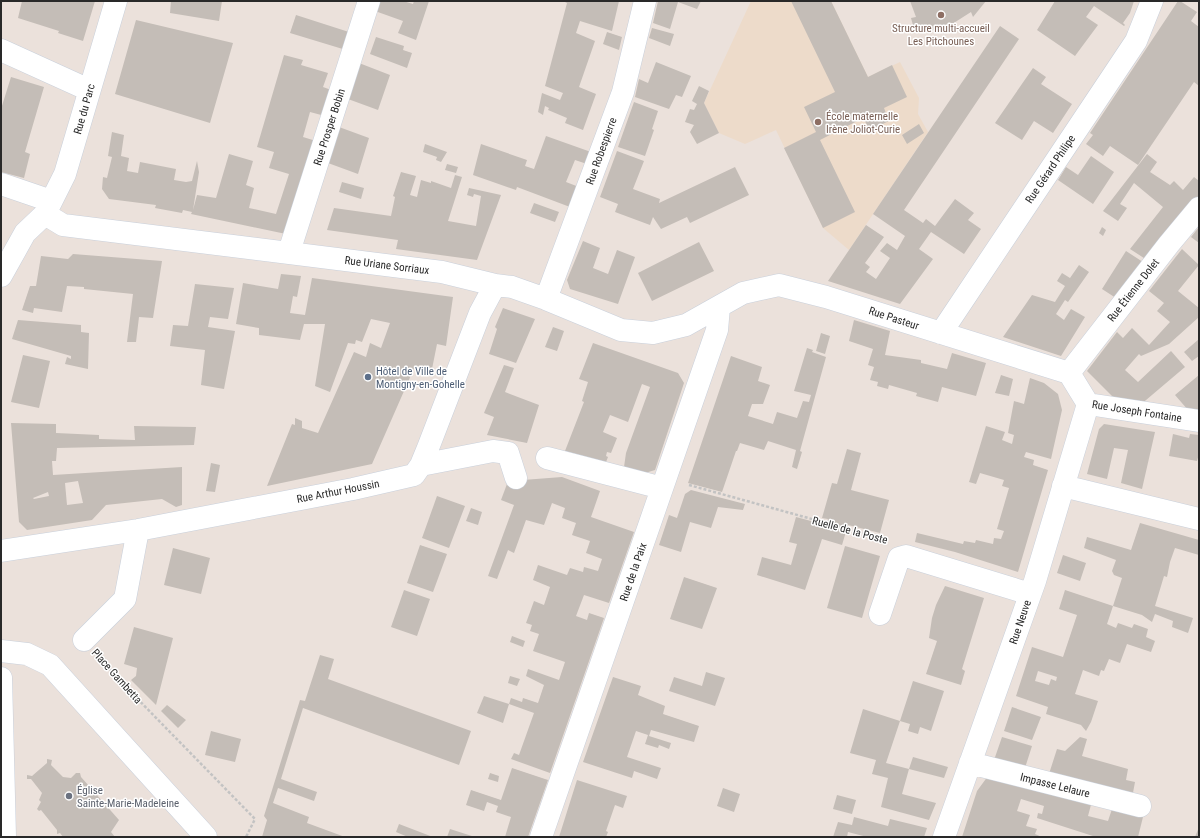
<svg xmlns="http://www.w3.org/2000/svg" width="1200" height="838" font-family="'Roboto Condensed',sans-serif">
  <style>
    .education { fill: #eddbca }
    .building { fill: #c4bdb7; fill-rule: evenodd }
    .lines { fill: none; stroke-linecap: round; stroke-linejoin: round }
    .minor-casing { stroke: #c9d0db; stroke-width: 23 }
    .path { stroke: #c3c3c3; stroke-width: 2.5; stroke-dasharray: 3 2; stroke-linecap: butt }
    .minor { stroke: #fff; stroke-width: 22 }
    .education-dot { fill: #8d6e63; stroke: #fff; stroke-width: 1.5 }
    .service-dot { fill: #5c6f8a; stroke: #fff; stroke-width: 1.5 }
    .worship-dot { fill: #6b7280; stroke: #fff; stroke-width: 1.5 }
    .labels { text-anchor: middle; stroke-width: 3; stroke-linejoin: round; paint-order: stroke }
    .education-label { font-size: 11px; fill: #785e54; stroke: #fff }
    .street-label { font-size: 11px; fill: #292929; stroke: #fff }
    .service-label { font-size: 11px; fill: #4e5e75; stroke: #fff; text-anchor: start }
    .worship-label { font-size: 11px; fill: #5b616d; stroke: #fff; text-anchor: start }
  </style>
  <rect width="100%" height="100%" fill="#ebe1db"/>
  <path class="education" d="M751,1H831L868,77L900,62L919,98L918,114L928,132L849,250L823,228L776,130L745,144L719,133L704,103Z"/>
  <path class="building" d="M22,1H95L83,41L58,33L59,31L18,18Z
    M171,1H222L219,21L170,13Z
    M379,1H403L413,4L414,1H429L416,40L398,33L403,21L375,11Z
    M563,1H619L612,31L580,21L576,33L595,41L579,87L596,94L583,130L565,123L567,118L548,110L549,108L545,106L543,115L538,112L542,93L560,100L563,93L545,86L567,3Z
    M658,1H701L697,9L678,2L670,29L653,23Z
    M791,1H831L868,77L892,65L907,97L884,108L889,121L870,130L863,118L820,140L855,212L823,228L784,148L816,132L804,107L835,92Z
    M910,1H986L973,17L971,12L949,26L930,31L914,29L911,18L916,17Z
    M1055,1H1134L1130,13L1123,23L1125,25L1124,26L1094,6L1086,17L1098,25L1075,56L1037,30Z
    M1178,1H1180L1197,12L1191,21L1199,27V86L1194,82L1138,165L1110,146L1103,156L1086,144L1093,135L1090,133Z
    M296,15L352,33L346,50L290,33Z
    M136,20L233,43L210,123L115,94Z
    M1000,26L1019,39L904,210L923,223L926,219L935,226L955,199L974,213L968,220L981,229L964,254L931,232L919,249L933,259L900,304L828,281L866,225L884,237L865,263L870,267L866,272L876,279L890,258L880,251L887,243L897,250L905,236L873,214Z
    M652,28L674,34L670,46L649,38Z
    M607,32L622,37L619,50L603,44Z
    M376,37L404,46L403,50L412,53L407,68L370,54Z
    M284,55L303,60L301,65L328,73L323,87L334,91L325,116L310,112L303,137L316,141L286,234L191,214L192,212L183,210L182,213L155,208L156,205L109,199L102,189L103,177L107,178L112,157L108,156L112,132L124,135L121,156L129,158L127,171L138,173L140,162L176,169L174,180L186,182L192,181L197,161L199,172L193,210L197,195L216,198L229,154L253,161L246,185L254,188L249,208L276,214L289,174L269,168L274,152L257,147Z
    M656,62L691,76L682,97L676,95L669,109L635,97L639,79L648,83Z
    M359,63L390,75L378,110L348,99Z
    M1033,68L1046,77L1041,84L1072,104L1053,133L1034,121L1022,140L995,123Z
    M11,77L44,87L25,152L30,154L24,178L1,172V109Z
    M699,86L709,91L704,103L719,133L697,144L690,132L694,125L685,122L690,109L694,110L697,104L692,101Z
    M634,102L658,111L652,129L654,130L645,156L618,147Z
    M919,124L924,133L907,144L902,135Z
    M339,127L369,138L358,174L328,163Z
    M546,136L591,152L587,164L575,160L566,182L579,187L570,207L517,187L516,190L473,175L481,144L527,160L525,166L534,169Z
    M425,144L447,152L441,162L436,160L437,157L423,152Z
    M617,151L644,161L633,189L660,199L659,203L735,167L749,195L690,223L687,217L661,229L653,217L650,225L615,212L618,204L600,197Z
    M1147,154L1157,162L1150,172L1170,185L1174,181L1183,190L1194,177L1199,181V201L1147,260L1130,249L1163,207L1134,183L1120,204L1127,208L1118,221L1103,211Z
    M1091,156L1114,172L1093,204L1058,180L1066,167L1078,175Z
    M447,164L458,167L456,173L445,170Z
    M401,172L416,176L410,195L417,197L421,180L431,183V181L451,188L455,175L462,177L448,221L476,226L481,196L474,194L473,197L467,195L469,188L501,195L477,260L396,249L398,240L327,230L334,208L391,216L395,197L393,196Z
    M342,182L364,188L361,199L339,192Z
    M534,203L559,212L555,222L530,213Z
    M1102,227L1106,230L1103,236L1099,233Z
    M1199,227V243L1191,237Z
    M583,241L600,248L593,268L608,274L617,250L635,257L618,304L570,289L567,280Z
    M699,242L714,271L652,301L638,273Z
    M1182,249L1199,265L1178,291L1199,308V317L1169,344L1141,356L1139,354L1125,370L1138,382L1171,351L1185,367L1139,406L1120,404L1087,371L1117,332L1123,338L1132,328L1149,345L1170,322L1157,311L1164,303L1149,291Z
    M1126,251L1146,264L1119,300L1102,289Z
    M73,254L162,261L153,318L139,317L136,342H127L133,294L84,289V287L67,286L62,312L34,308L33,313L22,310L30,286H36L41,256L68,259Z
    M1079,265L1089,272L1068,302L1065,300L1056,314L1064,320L1071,309L1085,317L1061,356L1003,337L1032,295L1055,302L1065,286L1057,281L1062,273L1070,278Z
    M281,274L301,276L297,297L293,296L290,313L305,315L312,278L453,297L446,346L437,344L432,369L415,366L372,464L267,486L292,424L295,425V418L302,421V428L318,433L354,352L366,357L370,343L381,348L390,323L371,319L362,342L356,340L355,344L348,343L330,392L315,386L325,324H304L300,340L259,335V328L236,324L243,283L278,289Z
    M195,284L234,288L228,319L210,317L208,327L235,331L224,389L201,385L205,350L170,346L173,325L188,326Z
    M503,308L535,319L516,363L489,354L497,329L495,327Z
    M18,320L81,325V332L89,333L88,369L65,364L67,357L71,359V356L12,339Z
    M854,320L890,331L885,355L921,360V363L947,369L952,353L986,363L976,396L942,387L938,402L916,396L917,393L889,385L888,389L877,386L878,382L870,380L874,367L868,365L873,349L849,341Z
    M553,327L564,331L557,351L545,347Z
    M821,333L830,336L825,354L816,351Z
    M1199,339V356L1192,361L1184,352Z
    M593,343L678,373L684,383L655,470L645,473L624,467L626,453L650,387L642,384L628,422L610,415L603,432L617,438L611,453L607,452L606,456L608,457L606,462L565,451L584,402L582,401L588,382L579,379Z
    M807,348L813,350L812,352L826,357L800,451L802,452L797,469L792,467L796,450L768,441L764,450L740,443L737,451H736L722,492L688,483L731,356L762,367L758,381L770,385L763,404H752L748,416L773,424L777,412L797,418L803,401L809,402L811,395L794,391Z
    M23,355L50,361L39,408L11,402Z
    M504,365L514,368L505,392L539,405L527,443L487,435L494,417L484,413Z
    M1001,375L1013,379L1009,396L995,393Z
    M1199,375V414L1188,410L1175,395Z
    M1030,378L1044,383L1058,394L1062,410L1051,459L1026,452L1024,457L1034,460L1033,465L1048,470L1018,572L955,552L915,542L917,533L963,544L964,541L975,543L976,540L993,544L994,538L1001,539L1004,531L997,529L1009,488L1002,486L1004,480L980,473L976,484L969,482L970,479L986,426L1005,432L1002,440L1012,444L1014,435L1008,433L1014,401L1024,404Z
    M11,423L56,424V433L99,435V439L135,440L134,426L196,427L194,445L57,448L56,461H52L53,475L182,467V505L176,507L162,499L106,505L92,520L27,530L19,522ZM78,481L83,503L67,505L65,483ZM48,492L49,496L34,499L33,498Z
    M1104,424L1155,432L1142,489L1121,483L1128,450L1114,448L1107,479L1087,474L1099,429Z
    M1173,434L1189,438L1190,434L1199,435V454L1197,461L1169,456Z
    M847,449L861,453L851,490L889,500L880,533L848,525L842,545L822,539L805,590L757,575L762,557L791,565L797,544L789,542L796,517L826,525L828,519L822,518L832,483L837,484Z
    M211,463L220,465L215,492L206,491Z
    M562,477L600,491L591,517L634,532L609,603L584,595L576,616L587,620L589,613L604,618L550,773L511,759L514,753L519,755L534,713L509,704L511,698L522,702L523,698L538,703L544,685L526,676L528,669L559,680L565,662L533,651L539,634L530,631L532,625L526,623L534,601L544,605L550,587L533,580L538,565L567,575L570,568L583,572L584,567L598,571L602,559L586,553L590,541L572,535L576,523L562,518L565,508L552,503L544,525L526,520L514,553L508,550L497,579L488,576L514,505L501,500L507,484L520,489L523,480Z
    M691,490L745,504L743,510L718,507L711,528L690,522L681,552L659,545L669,515L677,518L685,494Z
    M437,496L465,506L449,548L422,538Z
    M471,508L482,512L478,525L466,521Z
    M1140,523L1199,540V555L1175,548L1170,562L1167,577L1164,576L1155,606L1193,618L1188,633L1172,627L1173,621L1155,614L1152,622L1142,615L1113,606L1107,624L1116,628L1118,623L1132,628L1134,624L1148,629L1146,637L1155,641L1151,652L1127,644L1120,663L1109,659L1104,671L1101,670L1099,676L1083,670L1075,694L1098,701L1091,722L1086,731L1081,725L1046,714L1048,707L1016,696L1032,647L1063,657L1077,615L1059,609L1065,590L1113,606L1122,578L1114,575L1112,571L1116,560L1084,548L1087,537L1131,550ZM1038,671L1057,677L1056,681L1051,679L1049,685L1035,681Z
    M420,545L447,554L433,592L407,583Z
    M845,546L880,556L862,618L827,608Z
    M173,548L210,558L201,594L164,585Z
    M1063,555L1086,563L1080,581L1057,573Z
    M684,577L717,588L702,629L670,619Z
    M945,586L984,598L962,669L965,671L961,685L926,674L937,641L929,638L932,618L936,605Z
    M404,590L430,599L417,636L391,627Z
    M134,627L173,638L156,705L131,680L136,676L137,668L124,664Z
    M512,636L525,641L523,647L510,642Z
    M320,655L334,659L328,679L471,731L459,765L303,708L281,779L317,792L314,801L278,788L273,803L309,817L307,823L345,837H262L267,820L264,816L300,700L305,701Z
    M706,672L725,678L715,706L669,691L674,677L702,686Z
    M510,676L520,679L517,686L508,683Z
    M613,677L641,686L638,695L665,706L663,714L699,726L694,742L651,730L649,736L671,743L669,749L659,745L658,748L645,744L648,735L636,731L627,757L661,768L657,779L634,771L632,778L583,762Z
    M913,681L944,691L931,731L920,727L918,734L908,731L910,724L900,721Z
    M484,696L509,704L503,723L477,713Z
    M167,705L186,720L178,728L161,711Z
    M1012,707L1041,717L1032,740L1004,731Z
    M863,709L900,721L886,763L909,769L902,794L936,803L929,820L881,807L888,778L872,774L876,760L850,753Z
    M211,731L241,739L235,762L205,755Z
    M1002,737L1032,746L1024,771L993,763Z
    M1080,737L1087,739L1082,756L1128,769L1126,780L1135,782L1132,798L1048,777L1057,749L1065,751Z
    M913,757L948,767L944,778L909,769Z
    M47,759L52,760L51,765L63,777L71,778L76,773H80L81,777L119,820L111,832L115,837H63L60,833L57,834V830L41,810L39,811L37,809L41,802L39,800L42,793L31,779H27V775L32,776L47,763Z
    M512,768L548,780L528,837H505L511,817L496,812L498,806L487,802L484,811L466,805L471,790L501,800Z
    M490,773L499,776L498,782L488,779Z
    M988,776L1092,801L1088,816L1108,821L1113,806L1144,813L1138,837H1096L1037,818L1038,813L1042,814L1044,806L1021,799L1017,811L1030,815L1026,826L1037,829L1035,834L1042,837H1029L1025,836V837H962L977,791Z
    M577,780L627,796L623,808L615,805L606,831L608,832L606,837H559Z
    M723,788L740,794L734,812L717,806Z
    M837,795L856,800L852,814L833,809Z
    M854,817L888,826L890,819L927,828L924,837H867L848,832L847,837H833L838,822L852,825Z
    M399,824L433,837H408L396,832Z
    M1199,827V837H1195Z
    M450,829L475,837H447Z"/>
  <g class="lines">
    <g class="minor-casing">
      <path id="minor" d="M1,50L89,90
        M1,184L51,201
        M45,214L63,225L442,272L495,285L512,287L546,299L621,330L653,333L686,325L743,293L779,285L826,297L1069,373
        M289,252L369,1
        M1,276L25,233L45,214L65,174L116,1
        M546,299L623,92L645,1
        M941,333L1136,41L1152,1
        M1069,373L1169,244L1199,208
        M1069,373L1088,404L1199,421
        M547,458L662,488
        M421,465L493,451L508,453L516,478
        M1063,486L1199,519
        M1,551L138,530L353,489L414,475L421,465L428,448L480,313L495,285
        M880,614L899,558L906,556L1030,594
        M84,640L125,599L138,530
        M1,651L27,654L50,665L206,837
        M1,678L5,837
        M970,763L1140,806
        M541,837L717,330L719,307
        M944,837L1035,581L1088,404"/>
    </g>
    <path class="path" d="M689,485L884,539
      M100,658L121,682L255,819L246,837"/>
    <use href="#minor" class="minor"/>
  </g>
  <g class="education-dot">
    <circle cx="941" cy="15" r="4"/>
    <circle cx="818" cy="122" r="4"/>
  </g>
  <circle class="service-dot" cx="368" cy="377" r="4"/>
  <circle class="worship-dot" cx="69" cy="796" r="4"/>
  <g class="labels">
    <g class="education-label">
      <text x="941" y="32">Structure multi-accueil<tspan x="941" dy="13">Les Pitchounes</tspan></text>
      <text x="826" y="120" text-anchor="start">École maternelle<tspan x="826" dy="13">Irène Joliot-Curie</tspan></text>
    </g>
    <g class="street-label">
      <text transform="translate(84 109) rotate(-74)" y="4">Rue du Parc</text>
      <text transform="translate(329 127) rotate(-72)" y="4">Rue Prosper Bobin</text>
      <text transform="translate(601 151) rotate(-70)" y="4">Rue Robespierre</text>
      <text transform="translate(1050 169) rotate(-56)" y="4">Rue Gérard Philipe</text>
      <text transform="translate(387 265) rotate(7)" y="4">Rue Uriane Sorriaux</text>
      <text transform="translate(1133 290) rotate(-52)" y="4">Rue Étienne Dolet</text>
      <text transform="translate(894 318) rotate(18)" y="4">Rue Pasteur</text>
      <text transform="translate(1137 411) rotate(9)" y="4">Rue Joseph Fontaine</text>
      <text transform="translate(338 491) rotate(-11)" y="4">Rue Arthur Houssin</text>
      <text transform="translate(850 530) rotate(15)" y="4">Ruelle de la Poste</text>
      <text transform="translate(633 572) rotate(-71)" y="4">Rue de la Paix</text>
      <text transform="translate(1020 622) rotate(-71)" y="4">Rue Neuve</text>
      <text transform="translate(117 676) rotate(48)" y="4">Place Gambetta</text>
      <text transform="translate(1055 785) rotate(14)" y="4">Impasse Lelaure</text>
    </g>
    <g class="service-label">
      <text x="376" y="375">Hôtel de Ville de<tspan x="376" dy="13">Montigny-en-Gohelle</tspan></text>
    </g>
    <g class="worship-label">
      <text x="77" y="794">Église<tspan x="77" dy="13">Sainte-Marie-Madeleine</tspan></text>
    </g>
  </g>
  <rect width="1200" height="838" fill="none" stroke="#292929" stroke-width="4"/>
</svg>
